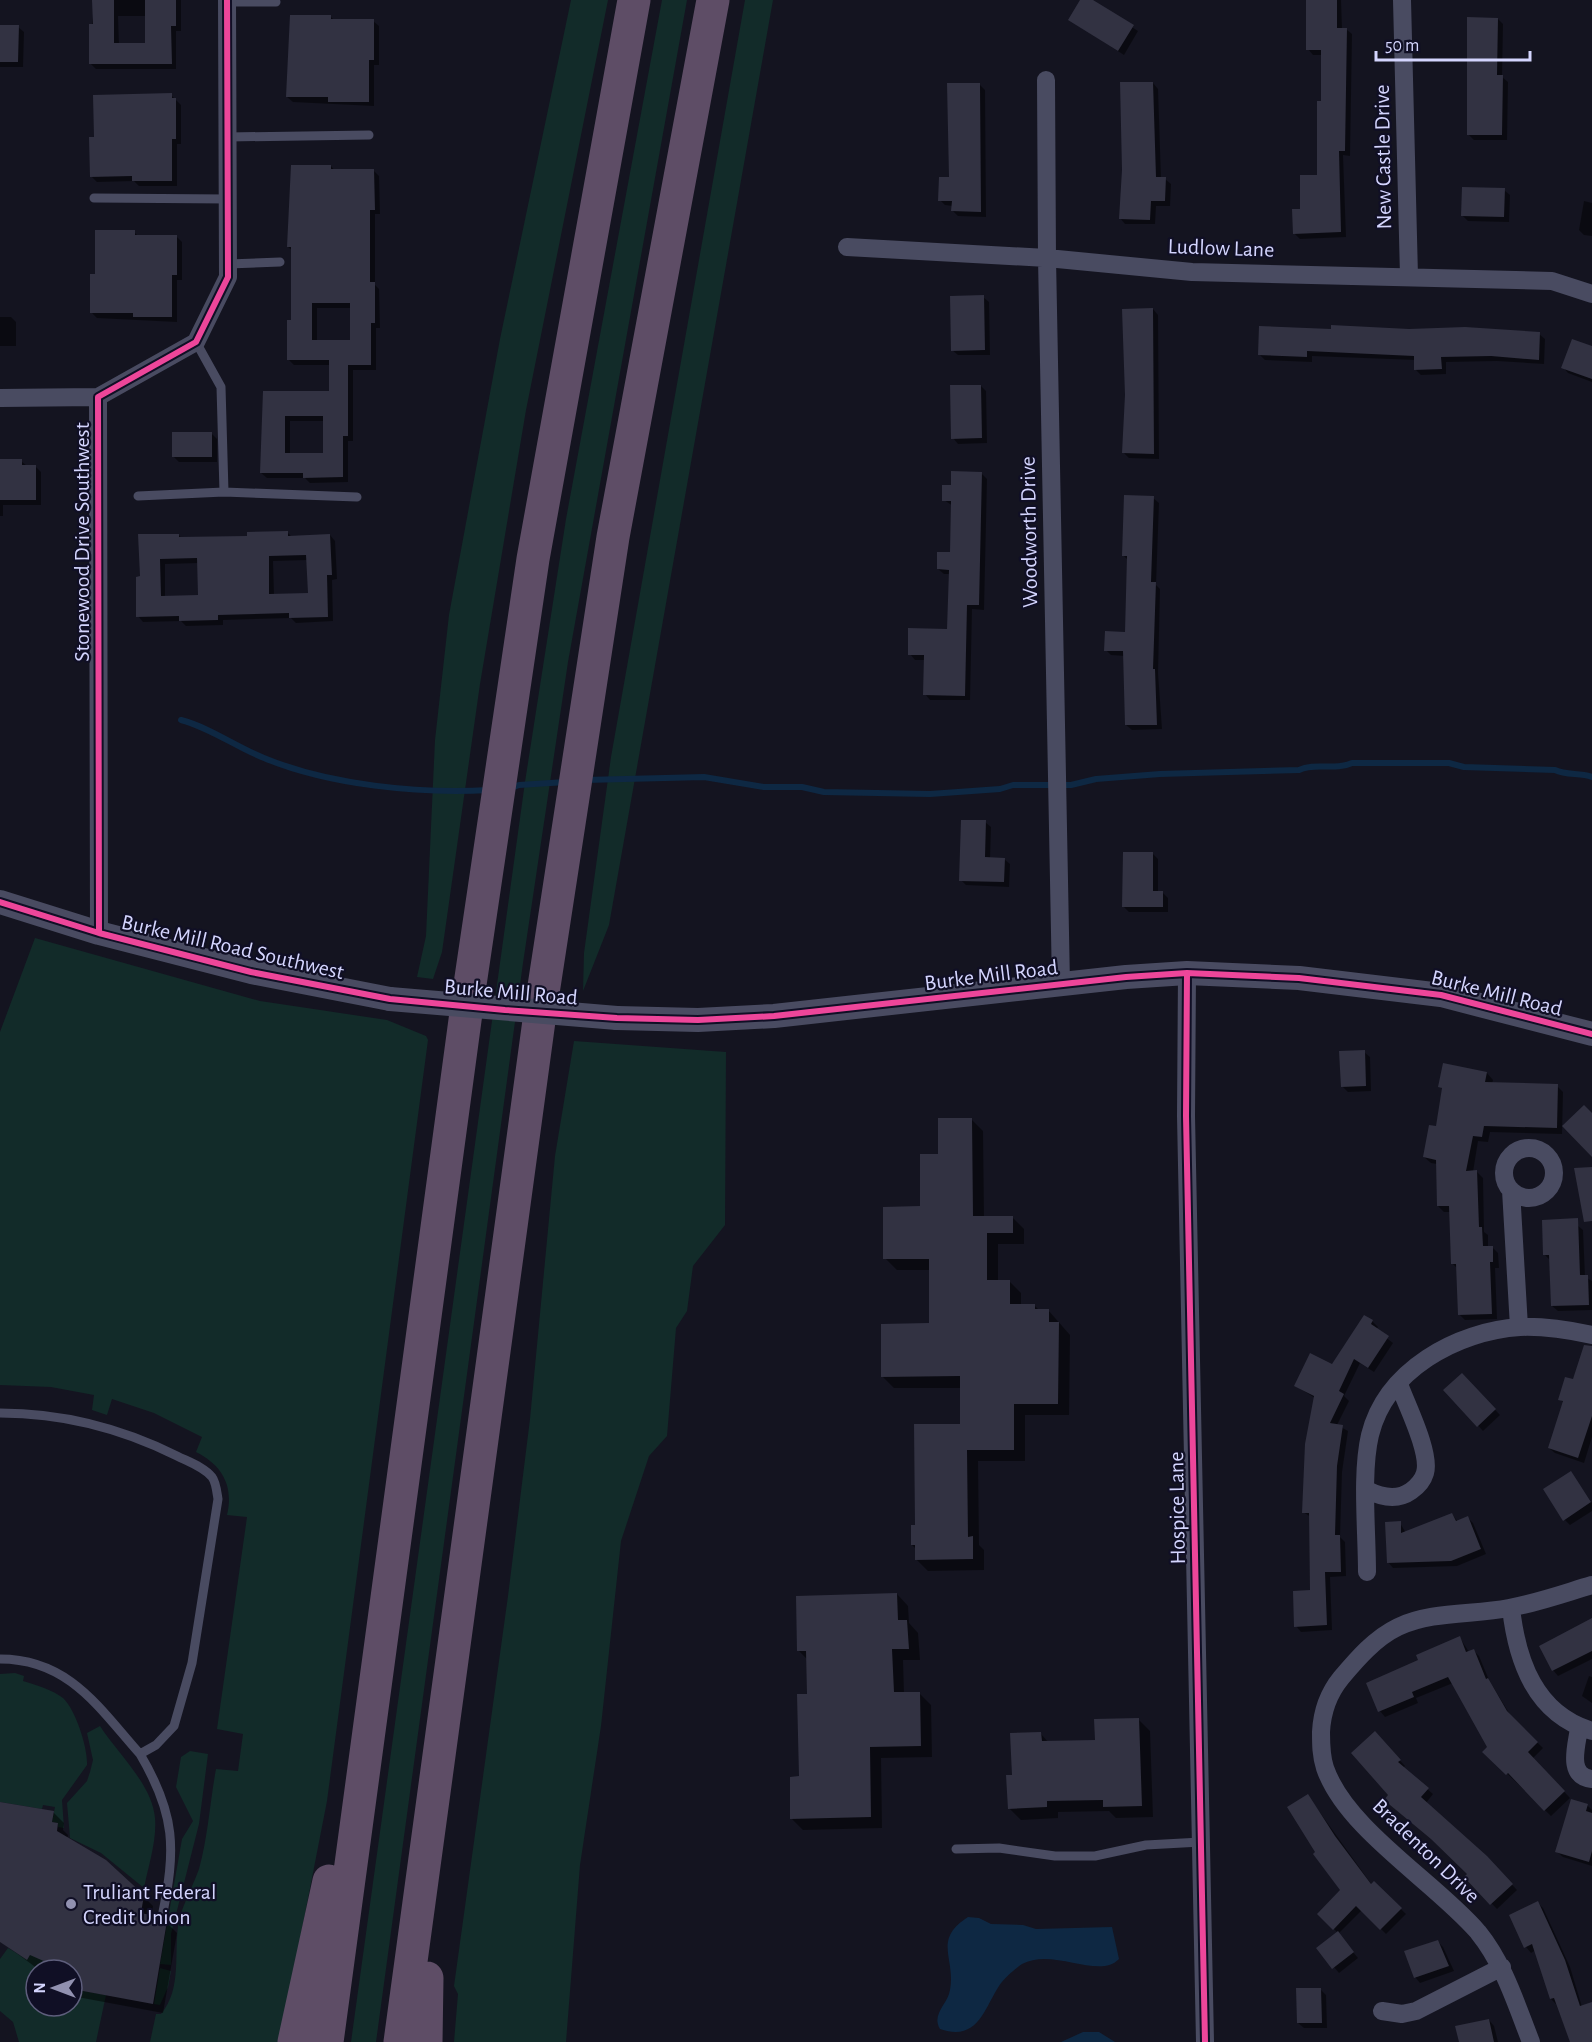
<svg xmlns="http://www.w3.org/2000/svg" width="1592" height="2042" font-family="'Alegreya Sans',sans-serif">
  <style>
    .green { fill: #122b29 }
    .water { fill: #0e2843 }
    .shadow { fill: #0007; fill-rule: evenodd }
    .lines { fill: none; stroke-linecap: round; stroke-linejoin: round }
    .stream { stroke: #0e2843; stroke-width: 6 }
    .building { fill: #323242; fill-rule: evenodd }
    .service { stroke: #494b61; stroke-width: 9 }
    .minor { stroke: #494b61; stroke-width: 18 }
    .tertiary { stroke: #494b61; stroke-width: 24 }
    .motorway { stroke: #5e4d66; stroke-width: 33 }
    .tertiary-bridge { stroke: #494b61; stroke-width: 24 }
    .cycleway-casing { stroke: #100f25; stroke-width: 10 }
    .cycleway { stroke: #ed469a; stroke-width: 6 }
    .poi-dot { fill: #9191b0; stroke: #100f25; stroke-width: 2 }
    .labels { text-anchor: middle; stroke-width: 4.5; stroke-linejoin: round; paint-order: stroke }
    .street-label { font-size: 22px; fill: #d4d5fe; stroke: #100f25 }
    .poi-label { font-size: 22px; fill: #d4d5fe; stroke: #100f25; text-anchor: start }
  </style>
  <rect width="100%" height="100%" fill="#141420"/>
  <path class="green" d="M571,0H608L526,410L480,684L442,952L433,979L417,977L426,936L435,740L449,615L500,339Z
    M662,0H687L568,662L523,963L376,2042H351L525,782L566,519Z
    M745,0H773L609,925L583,991L584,953L611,757Z
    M35,938L260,1001L387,1020L426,1036L428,1040L327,1801L280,2042H150L156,2014H161C183,1988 173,1951 179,1920C184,1902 193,1886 199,1869C208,1837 210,1801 216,1769L238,1771L243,1734L217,1729L247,1517L227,1515C234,1486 222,1465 196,1452L202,1437L154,1413L112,1399L107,1415L92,1410L94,1395L51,1387L0,1385V1032Z
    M574,1041L726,1052L725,1225L693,1266L687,1311L676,1328L667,1436L649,1456L621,1541L601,1726L580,1865L566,2042H454L458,1994L454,1986L508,1596L530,1419L555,1156Z
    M15,1673L24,1676L23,1681C36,1685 53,1690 63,1698C76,1710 88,1749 87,1765L62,1800L64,1828L58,1827V1823L52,1822L55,1807L43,1805L42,1809L0,1802V1674Z
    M100,1726C118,1754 152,1784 155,1818C157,1841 148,1867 144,1888L101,1853L70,1838L67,1803L87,1781L90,1772L93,1760L87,1733Z
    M190,1751L208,1754L199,1824L171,1934V1965L160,1964L182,1839L193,1821L176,1787L181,1757Z
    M8,1948L27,1959L31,1954L55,1966V1970H36V2006H72V1989L106,1995L96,2042H19L13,2022L0,2011V1959Z
    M160,1968L171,1971L168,1987L160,2005L154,2004Z"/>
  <path class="water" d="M968,1917L979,1918L991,1924L1023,1925L1036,1929L1112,1927L1119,1959C1099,1980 1053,1947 1022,1964C1015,1969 1004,1978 999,1986C984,2009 978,2042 940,2029C931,2014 948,2004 950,1990C956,1958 932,1940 968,1917Z
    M1083,2032H1099L1115,2042H1061Z"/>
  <path class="shadow" d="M94,0H181V31H176V69H96L90,63ZM118,16H146L147,44L119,45Z
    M1082,0H1090L1138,31L1124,55L1070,20Z
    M1308,0H1341L1342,29H1346L1352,34L1350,156L1343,155L1346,237L1300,239L1294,233L1318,176L1323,103V55H1313L1308,49Z
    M330,16L335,21H373L379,26V65H374V106L293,102L287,97Z
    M1498,19L1503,24L1502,77L1508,82L1507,140H1474L1468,134Z
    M0,26L18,27L24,32L23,67H0Z
    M1153,83L1158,89L1161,179H1165L1171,184L1170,206H1156L1155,224H1125L1120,218Z
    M979,84L985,90L986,217L958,216L953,211V206L945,205L940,200L951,178Z
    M171,95L181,105V144H177V186H139L134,181L97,182L91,176L95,138Z
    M331,166L335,171H374L379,176L380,214H375V285L379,289L380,328H376V370H353V441H348V482L310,483L305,478H267L261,473L265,392L331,393V365H294L289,360L293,321V251L288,247ZM317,308H351L352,342H317ZM290,421H324V454L290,455Z
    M1504,190L1510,195L1509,222L1468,221L1462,215Z
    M1584,201L1592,203V236L1584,235L1579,230Z
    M134,232L139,237L176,236L182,242V280H177V322L97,318L92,313L97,275Z
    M983,297L989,302L990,355H958L952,350Z
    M1153,309L1158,315L1159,459L1129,458L1124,453Z
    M0,317H11L16,322V346H0Z
    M1260,328L1539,334L1545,339L1544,364L1497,361L1446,362V374L1421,375L1416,370V360L1312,356V362L1265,360L1260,355Z
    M1592,348V382L1568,373L1563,367Z
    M981,386L986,391L987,443L958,444L953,438Z
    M211,433L217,439V462H179L173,456Z
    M0,461H21L27,466H35L41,472V505H3V516H0Z
    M981,473L987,479L984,610L972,609L970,700H930L925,694V660H915L910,654L949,630L950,574H944L938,569L951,554L953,506L944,500L952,487Z
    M1153,498L1159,503L1156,585L1160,589L1158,673L1162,729L1132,730L1126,725L1125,656L1111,655L1106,650L1126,633L1128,560L1123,555Z
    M287,532L292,537L330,535L335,541L337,579L332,580L333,621L296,623L291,618L223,620V625L186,626L181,621L143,622L138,616L141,578L179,535L182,539L248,537ZM308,560L309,594L274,595L273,561ZM199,563V597H165V564Z
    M985,822L991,827L990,859H1004L1010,864L1009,887L966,885L961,880Z
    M1153,854L1158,859V892H1162L1168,898V912H1129L1123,906Z
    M1364,1052L1370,1057L1371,1091L1348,1092L1342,1086Z
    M1487,1073L1493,1080L1492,1084L1557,1086L1563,1092L1562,1134L1490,1132L1488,1142L1478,1141L1473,1172H1477L1483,1178L1484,1232L1488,1235V1247H1492L1498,1253L1499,1268H1495L1497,1319L1465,1320L1459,1314L1457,1268L1452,1263L1451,1212H1444L1438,1206L1437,1164L1431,1163L1424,1157L1437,1127L1443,1090L1440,1086Z
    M971,1119L983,1131L984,1218L1012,1217L1024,1229V1244H998V1282H1010L1021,1293V1305H1034L1039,1310H1048L1070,1335L1069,1415H1025V1461H978L979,1545L984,1550V1570L928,1571L916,1559V1549L912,1545L916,1526L961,1425V1388H894L883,1377L931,1325L930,1270H897L885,1258L922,1208L940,1155Z
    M1577,1225L1583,1230L1585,1277L1592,1281V1310L1558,1311L1552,1306L1551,1261L1545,1255Z
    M1372,1321L1378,1327L1376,1330L1393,1343L1374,1372L1360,1363L1344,1396L1349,1401L1337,1425L1348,1431L1342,1472L1340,1537L1345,1542L1346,1576L1330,1577L1332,1630L1301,1632L1296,1626L1312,1592L1311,1517L1303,1512L1315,1398L1296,1386L1333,1366Z
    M1592,1349V1437L1584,1463L1555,1453L1549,1448L1564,1403L1560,1399L1574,1381Z
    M1462,1375L1500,1415L1483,1431L1446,1390Z
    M1571,1473L1592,1503V1511L1570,1525L1565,1520Z
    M1452,1514L1458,1522L1468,1518L1473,1523L1486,1554L1457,1566L1393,1568L1388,1562L1400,1523L1406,1533Z
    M897,1594L908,1606L909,1623L918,1633L920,1660H903L904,1694L919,1693L931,1705L932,1757L881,1758L882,1828L803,1830L792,1819L801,1778L809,1695L808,1660L799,1651Z
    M1592,1622V1659L1558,1676L1553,1670Z
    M1460,1638L1469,1652L1473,1650L1479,1656L1489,1680L1512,1718L1543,1748L1533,1758L1570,1798L1551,1816L1485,1752L1489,1747L1453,1683L1416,1698L1418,1703L1385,1717L1380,1711L1368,1683L1420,1661Z
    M1589,1676L1592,1677V1703L1582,1696Z
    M1138,1719L1150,1731L1153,1817L1116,1818L1109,1811L1058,1812V1818L1021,1820L1009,1808L1013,1776L1041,1734L1049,1743L1096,1741Z
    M1375,1733L1405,1766L1403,1768L1433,1794L1426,1803L1486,1857L1517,1890L1497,1909L1466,1877L1469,1874L1390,1795Z
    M1308,1796L1372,1885L1374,1883L1406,1914L1386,1934L1362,1910L1338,1934L1358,1958L1339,1973L1318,1948L1338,1933L1319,1914L1342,1890L1317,1853Z
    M0,1804L54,1813L64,1823L63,1830L68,1835L67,1839L143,1896L153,1906L152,1916L162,1924L167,1923L177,1933L163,2013L72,1996V1970H54L41,1965L38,1969L0,1941Z
    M1587,1805L1592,1810V1866L1563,1857L1557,1852Z
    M1538,1903L1543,1908L1570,1967L1582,2007L1592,2008V2042H1571L1556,2004L1551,1999L1536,1950L1531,1953L1526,1947Z
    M1437,1941L1443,1947L1454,1971L1420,1983L1415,1977Z
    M1321,1990L1326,1995L1327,2028H1304L1298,2023Z
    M1489,2020L1494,2026L1498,2042H1460Z"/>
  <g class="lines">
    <path class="stream" d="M181,720C211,728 236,747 264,758C329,785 419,794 489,790
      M585,780L704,777L764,787H802L824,792L930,794L1000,789L1013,785H1071L1096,779L1160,774L1299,770C1315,762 1335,771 1352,763H1449L1464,767L1555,770C1567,776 1580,772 1592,777
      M511,788L519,785L566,782"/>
  </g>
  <path class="building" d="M92,0H114V43H145V0H176V26H171L172,64H89V24H93Z
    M1080,0H1093L1134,25L1118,51L1068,20Z
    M1306,0H1337V28H1347L1345,151H1339L1341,232L1293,234L1292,209H1300V175H1317V101H1321V50H1306Z
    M290,15H331V19H374V60H369V102H328V97H286Z
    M1467,17L1498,18L1497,75H1503L1502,135H1467Z
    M0,25H19L18,62H0Z
    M1120,82H1153L1156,177H1166L1165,201H1151L1150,220L1119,219L1122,170Z
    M947,83H980L981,212L951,211L952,201H938L939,177H949Z
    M172,93V98H176V139H172V181H132V176L90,177L89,137H94L93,95Z
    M291,165H331V169H374L375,210H370V282H375V323H371V365H348V436H343V477L303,478V473H260L263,391H329V360H287V320H291V247H287ZM312,303H350V340H312ZM285,416H323V453H285Z
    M1462,187L1505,188L1504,217L1461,216Z
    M95,230H135V235H177V275H172V317H133V313H90V274H95Z
    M984,295L985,350L951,351L950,296Z
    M1153,308L1154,454L1122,453L1125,395L1122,309Z
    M1331,325L1409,329L1465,327L1540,332L1539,360L1491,356L1441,357L1442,369L1414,370V356L1307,351V357L1258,355L1259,326L1331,329Z
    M1572,339L1592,346V379L1561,368Z
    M950,385H981L982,438L951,439Z
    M172,432H212V457H172Z
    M0,459H22V465H36V500H0Z
    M951,471L982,472L979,605H967L965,696L923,695L924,655H908V628L947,629L949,570L937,569V552H950L951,501H942V485H951Z
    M1124,495L1154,496L1151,582H1156L1153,669H1155L1157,725H1125L1123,651H1104L1105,631L1125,632L1127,556H1122Z
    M288,531V536L330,534L332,575H327L328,617L289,618V613L218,615V620L179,621V616L136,617V577L140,576L138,534H179V537L247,536V532ZM306,555L308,593L269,594V556ZM197,558L198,595L161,596L160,559Z
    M961,820H986L985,857L1005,858L1004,882L959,881Z
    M1123,852H1153V891H1163V907H1122Z
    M1365,1050L1366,1086L1341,1087L1339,1051Z
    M1443,1063L1487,1072L1485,1082L1558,1084L1557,1128L1484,1126L1482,1137L1473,1136L1466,1171L1477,1170L1479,1227H1482L1483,1246H1493V1262H1490L1492,1314L1458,1315L1456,1264H1451L1449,1206H1437L1436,1160L1423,1157L1429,1125L1436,1126L1442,1088L1438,1087Z
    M1584,1105L1592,1113V1157L1562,1126Z
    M938,1118H972L973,1216H1013V1233H987V1280H1010V1304H1035V1309H1049V1322H1059L1058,1404H1014V1450H967L968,1537L973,1536V1559L915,1560V1545H911V1525H915L914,1424H960V1376L881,1377V1324L929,1323V1259H883V1207L920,1206V1154H938Z
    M1592,1167V1221L1584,1222L1574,1168Z
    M1578,1218L1580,1275H1588L1589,1305L1551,1306L1549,1255H1543L1542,1220Z
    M1364,1315L1373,1320L1371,1324L1389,1336L1368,1368L1354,1359L1339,1391L1344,1394L1330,1423L1343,1425L1337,1466L1335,1535H1340L1341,1572H1325L1327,1625L1294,1627L1293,1591L1310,1590L1309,1513H1302L1305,1444L1314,1396L1294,1386L1310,1353L1332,1364Z
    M1584,1345L1592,1346V1416L1578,1458L1548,1448L1563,1401L1558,1400L1565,1377L1573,1379Z
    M1462,1373L1496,1409L1477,1427L1443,1390Z
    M1571,1471L1591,1502L1563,1521L1543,1489Z
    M1452,1513L1456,1521L1468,1516L1481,1549L1451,1561L1387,1563L1385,1522L1401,1521V1533Z
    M897,1593L898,1620H907L909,1649H892L894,1692H920L921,1746L870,1747L871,1817L790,1819V1777L799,1776L797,1694H807L806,1651H797L796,1596Z
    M1592,1618V1651L1552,1671L1539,1646Z
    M1460,1636L1466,1652L1474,1649L1486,1679L1488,1678L1507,1711L1538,1742L1528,1752L1565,1791L1544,1811L1508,1773L1506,1775L1482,1752L1487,1747L1448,1677L1412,1692L1414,1697L1378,1712L1366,1683L1418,1660L1416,1655Z
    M1139,1718L1142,1806L1103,1807V1800L1047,1801V1807L1008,1809L1006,1775H1012L1010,1733L1041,1732L1042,1741L1095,1740L1094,1719Z
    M1375,1731L1401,1760L1398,1762L1429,1788L1421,1797L1487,1856L1513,1884L1490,1905L1464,1877L1467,1874L1431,1839L1384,1800L1388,1795L1351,1753Z
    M1308,1794L1335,1836L1371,1884L1374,1881L1402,1908L1380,1930L1356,1906L1333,1930L1317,1914L1340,1890L1313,1854L1315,1852L1287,1807Z
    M1571,1799L1588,1804L1586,1811L1592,1813V1851L1589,1862L1555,1852Z
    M0,1802L54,1811L52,1822L58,1823L57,1831L106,1860L144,1895L141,1913L155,1916L160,1923L167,1921L153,2004L72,1989V1970H55V1966L30,1955L27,1960L0,1942Z
    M1538,1901L1565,1960L1580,2006L1592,2002V2042H1570L1554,1998L1550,1999L1532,1944L1524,1948L1509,1915Z
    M1338,1931L1354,1952L1332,1969L1316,1948Z
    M1438,1940L1449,1966L1414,1978L1404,1951Z
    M1296,1988H1321L1322,2023H1297Z
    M1489,2019L1494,2042H1459L1455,2026Z"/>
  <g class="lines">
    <path class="service" d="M227,2H276
      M228,137L369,135
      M94,198L228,199
      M228,264L280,262
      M196,342L221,387L224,492L357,497
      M138,496L224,492
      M0,1413C63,1413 121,1428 177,1456C189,1462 204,1467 212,1477C216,1482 217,1493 218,1499L192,1663L174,1726L156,1745L140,1754C99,1708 69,1659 0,1659
      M140,1754C176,1815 176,1849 162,1917
      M956,1849L999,1848L1055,1856H1095L1146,1845L1201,1842"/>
    <path class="minor" d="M1402,0L1409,276
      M1046,80L1047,258L1061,984
      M847,247L1047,258L1192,272L1552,281L1592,294
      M0,398L98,397
      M99,933L98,397L196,342L228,277L227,0
      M1187,973L1186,1116L1205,2042
      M1504 1173a25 25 0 1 1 50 0a25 25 0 1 1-50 0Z
      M1511,1190L1519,1327
      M1367,1490C1381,1497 1397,1501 1411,1491C1418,1486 1423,1480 1425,1473C1431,1453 1406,1404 1399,1384
      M1367,1572C1367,1531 1361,1473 1370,1435C1386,1370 1457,1331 1520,1327C1544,1326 1569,1330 1592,1335
      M1511,1608C1517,1661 1535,1714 1592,1731
      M1579,1728C1577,1745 1566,1776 1592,1779
      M1382,2011L1402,2014L1416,2011L1502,1967
      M1531,2042C1516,2004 1504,1964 1478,1932C1435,1882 1346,1829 1325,1768C1321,1756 1321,1744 1321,1732C1322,1712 1328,1694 1341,1678C1357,1659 1375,1638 1398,1627C1432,1611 1473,1615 1509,1608C1537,1603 1565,1593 1592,1585"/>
    <path class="tertiary" d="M0,902L99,933L251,972L390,999
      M617,1018L698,1020L774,1016L1126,977L1187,973L1299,978L1441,995L1592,1034"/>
    <path class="motorway" d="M294,2042L329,1881
      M327,2042L468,998L533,559L634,0
      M400,2042L541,1006L613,537L713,0
      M426,2042L427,1978"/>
    <path class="tertiary-bridge" d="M390,999L617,1018"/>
    <g class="cycleway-casing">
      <path id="cycleway" d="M0,902L99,933L251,972L390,999L505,1010L617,1018L698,1020L774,1016L1126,977L1187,973L1299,978L1441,995L1592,1034
        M99,933L98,397L196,342L228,277L227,0
        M1187,973L1186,1116L1205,2042"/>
    </g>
    <use href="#cycleway" class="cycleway"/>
  </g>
  <circle class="poi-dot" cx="71" cy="1904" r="6"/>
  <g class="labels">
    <g class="street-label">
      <text transform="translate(1382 157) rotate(-91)" y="8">New Castle Drive</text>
      <text transform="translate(1221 247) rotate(2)" y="8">Ludlow Lane</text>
      <text transform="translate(1028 532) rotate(-91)" y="8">Woodworth Drive</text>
      <text transform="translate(81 542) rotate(-90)" y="8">Stonewood Drive Southwest</text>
      <text transform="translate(233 946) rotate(13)" y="8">Burke Mill Road Southwest</text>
      <text transform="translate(991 974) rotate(-7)" y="8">Burke Mill Road</text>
      <text transform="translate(511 991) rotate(5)" y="8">Burke Mill Road</text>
      <text transform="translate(1497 992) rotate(14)" y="8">Burke Mill Road</text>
      <text transform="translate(1176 1508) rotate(-91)" y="8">Hospice Lane</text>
      <text transform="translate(1427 1850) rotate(44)" y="8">Bradenton Drive</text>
    </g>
    <g class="poi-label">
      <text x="83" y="1899">Truliant Federal<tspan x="83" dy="25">Credit Union</tspan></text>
    </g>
  </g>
  <g transform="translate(54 1988) rotate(270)"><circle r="28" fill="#100f25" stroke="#5e5e7c" stroke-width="1.5"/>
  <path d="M0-4.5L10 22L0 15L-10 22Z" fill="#9191b0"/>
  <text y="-9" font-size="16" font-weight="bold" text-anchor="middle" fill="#d4d5fe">N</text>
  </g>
  <path d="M1376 51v9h154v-9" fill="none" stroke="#d4d5fe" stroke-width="3"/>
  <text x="1385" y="51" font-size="18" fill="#d4d5fe" stroke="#100f25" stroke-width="4.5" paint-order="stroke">50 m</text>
</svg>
